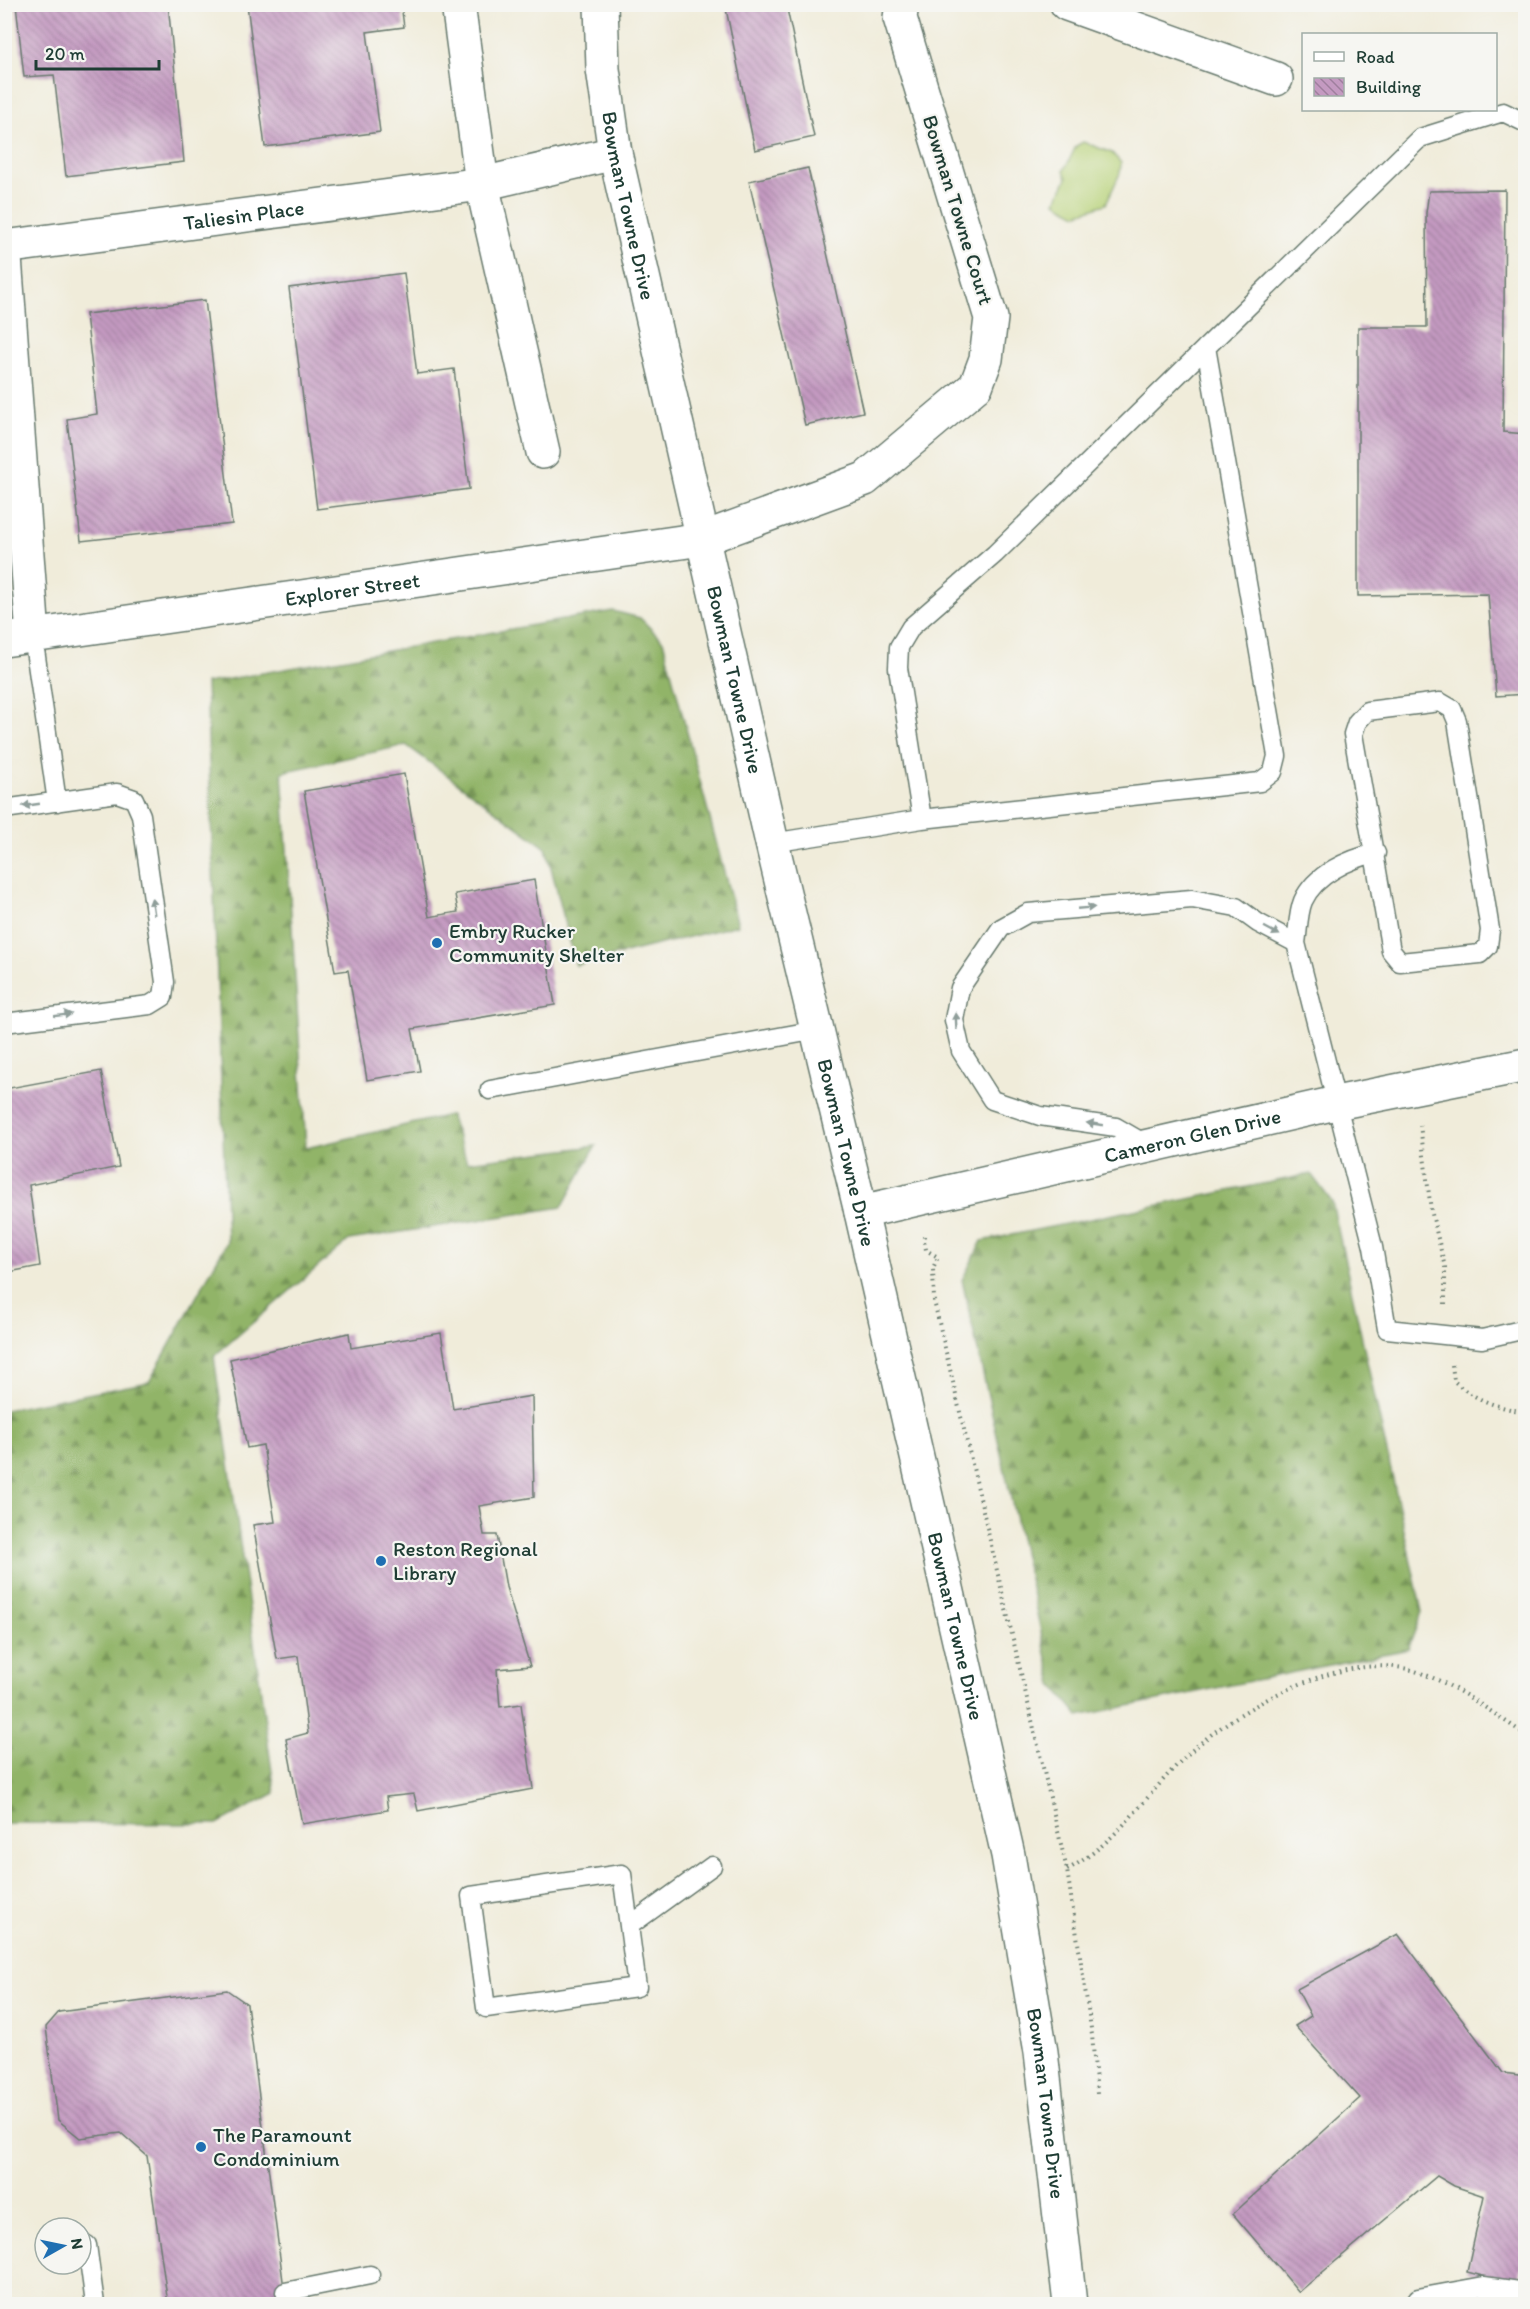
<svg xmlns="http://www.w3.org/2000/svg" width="1530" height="2309" font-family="Itim,sans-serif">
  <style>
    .forest { fill: url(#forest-firs); stroke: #58784e; stroke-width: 1.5 }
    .green { fill: #b7d278; stroke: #6b8856; stroke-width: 1.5 }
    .building { fill: url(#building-back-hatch) }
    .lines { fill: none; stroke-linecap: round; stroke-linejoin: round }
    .service-casing { stroke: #687a6e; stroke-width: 21 }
    .minor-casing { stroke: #687a6e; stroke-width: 36 }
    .tertiary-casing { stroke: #687a6e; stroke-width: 36 }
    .path { stroke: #687a6e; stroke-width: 4; stroke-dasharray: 1.5 4.5; stroke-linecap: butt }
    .service { stroke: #fff; stroke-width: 18 }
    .minor { stroke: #fff; stroke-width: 33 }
    .tertiary { stroke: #fff; stroke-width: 33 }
    .oneway { fill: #8f9e9a }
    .poi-dot { fill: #1f6fb2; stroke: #f6f6f2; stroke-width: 2 }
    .labels { text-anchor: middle; stroke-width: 4.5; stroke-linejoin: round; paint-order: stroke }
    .street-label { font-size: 21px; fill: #1f3d34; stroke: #f6f6f2 }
    .poi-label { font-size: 21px; fill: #1f3d34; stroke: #f6f6f2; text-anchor: start }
  </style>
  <defs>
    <pattern id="forest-firs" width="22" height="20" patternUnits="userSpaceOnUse" patternTransform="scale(1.5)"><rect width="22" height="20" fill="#91b468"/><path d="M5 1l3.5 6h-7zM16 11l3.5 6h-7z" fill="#769456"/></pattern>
    <pattern id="building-back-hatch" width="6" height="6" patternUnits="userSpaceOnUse" patternTransform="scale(1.5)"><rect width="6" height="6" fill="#c49ac1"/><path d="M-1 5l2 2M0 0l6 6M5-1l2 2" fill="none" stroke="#9f7f9e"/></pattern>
  </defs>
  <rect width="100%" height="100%" fill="#f6f6f2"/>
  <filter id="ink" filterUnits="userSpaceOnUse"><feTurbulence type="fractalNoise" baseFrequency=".0167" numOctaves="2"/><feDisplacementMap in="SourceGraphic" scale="12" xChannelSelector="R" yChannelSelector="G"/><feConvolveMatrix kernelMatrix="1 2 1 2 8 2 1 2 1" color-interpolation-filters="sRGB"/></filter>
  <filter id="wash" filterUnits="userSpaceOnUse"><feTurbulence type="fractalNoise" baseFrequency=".008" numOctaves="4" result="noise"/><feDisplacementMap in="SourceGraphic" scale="24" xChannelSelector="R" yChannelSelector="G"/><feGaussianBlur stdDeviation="1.35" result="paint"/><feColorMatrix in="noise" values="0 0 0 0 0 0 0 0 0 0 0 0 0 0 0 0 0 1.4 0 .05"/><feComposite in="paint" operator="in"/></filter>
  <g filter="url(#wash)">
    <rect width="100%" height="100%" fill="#f0ecda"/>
    <path class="forest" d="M613,611L640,618L663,641L738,925L576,965L546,848L406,745L282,772L306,1148L450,1115L467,1162L596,1146L562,1207L349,1240L214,1356L275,1793L217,1824L5,1823V1410L149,1382L227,1242L206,683Z
      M1311,1174L1332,1202L1422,1612L1408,1649L1079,1716L1053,1685L962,1280L982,1241Z"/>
    <path class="green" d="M1083,142L1112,153L1121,163L1120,173L1106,204L1076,214L1056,202L1067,178L1064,171L1076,146Z"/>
    <g id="blocks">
      <path class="building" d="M16,4H168L184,162L66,176L54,75L24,77Z
        M247,4H401L404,27L367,32L380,132L265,147Z
        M725,4H786L814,137L755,150Z
        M808,168L863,412L805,425L749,181Z
        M1505,190L1503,432L1526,434V694L1496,696L1488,594L1358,596V327H1427L1426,213L1429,191Z
        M404,273L417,374L454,369L469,489L317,509L289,288Z
        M205,300L232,524L81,541L67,419L97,414L86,314Z
        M404,774L429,917L458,912L455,894L534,880L555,1005L412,1029L420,1071L367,1080L348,970L335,972L304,791Z
        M101,1071L119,1167L29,1185L40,1266L4,1273V1089Z
        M349,1333L351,1348L441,1333L453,1409L532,1396L534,1497L479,1506L484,1535H497L506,1587L530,1666L497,1669L500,1707L521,1704L533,1789L418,1811L414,1794L386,1797L388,1810L302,1824L286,1739L308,1733L298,1656L277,1659L253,1525L275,1522L263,1445L247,1448L230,1359Z
        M1398,1934L1503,2073L1526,2076V2250L1518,2285L1467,2272L1484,2196L1454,2186L1437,2176L1299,2292L1233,2214L1360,2098L1295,2026L1311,2016L1297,1989Z
        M227,1990L247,2004L286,2304H168L147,2156L121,2133L80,2138L58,2120L46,2027L59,2012Z"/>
    </g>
  </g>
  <g filter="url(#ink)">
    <use href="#blocks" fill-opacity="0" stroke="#687a6e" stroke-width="1.5"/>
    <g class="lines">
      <g class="service-casing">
        <path id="service" d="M33,636L57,802
          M1440,702L1452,709L1457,721L1490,930L1488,946L1480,954L1400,962L1391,951L1353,734L1357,722L1367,711Z
          M4,809L117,793L134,799L141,815L165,982L163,997L150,1005L4,1023
          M922,819L1260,782L1273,772L1277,756L1206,347
          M772,843L922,819L898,668L899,647L911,627L995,554L1420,138L1503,112L1526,123
          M1376,853C1349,859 1315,874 1303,901C1298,913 1298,931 1296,943L1373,1247L1387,1329L1482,1339L1526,1329
          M490,1090L817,1030
          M1147,1145L1116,1127L1040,1116L992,1100L961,1051L954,1020L960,988L1001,928L1028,913L1192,899L1236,907L1258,923L1296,943
          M629,1926L622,1874L471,1896L486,2008L637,1987L629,1926L712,1866
          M87,2245L95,2304
          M285,2292L370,2275
          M1414,2304L1418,2298L1484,2286L1526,2292"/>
      </g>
      <g class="minor-casing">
        <g id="minor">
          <path d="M458,4L482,184L543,452"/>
          <path d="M1067,4L1276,79"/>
          <path d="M4,244L33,636"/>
          <path id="s1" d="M4,247L482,184L615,153"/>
          <path id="s2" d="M4,640L702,539L865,479L976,386L986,359L991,318L900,18L902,4"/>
          <path id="s3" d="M861,1212L1336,1103L1526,1065"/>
        </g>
      </g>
      <g class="tertiary-casing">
        <g id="tertiary">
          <path id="s4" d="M601,4L603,69L615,153L772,843L861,1212L1008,1855L1041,2052L1070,2304"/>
        </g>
      </g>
      <path class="path" d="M1420,1125L1431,1210L1445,1267V1304
        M924,1236L926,1250L938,1257L933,1268L934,1301L1067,1870L1092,2035L1097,2094
        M1452,1365L1454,1381C1474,1400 1499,1408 1526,1412
        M1067,1870C1119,1840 1138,1805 1178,1764C1227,1712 1342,1648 1415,1671C1455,1684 1491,1712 1526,1735"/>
      <use href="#service" class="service"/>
      <use href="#minor" class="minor"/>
      <use href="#tertiary" class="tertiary"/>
    </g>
    <defs><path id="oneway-solid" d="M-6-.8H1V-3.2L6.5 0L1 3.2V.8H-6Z" transform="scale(1.5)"/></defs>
    <g class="oneway">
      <use href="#oneway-solid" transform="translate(31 805) rotate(172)"/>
      <use href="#oneway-solid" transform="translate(153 906) rotate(-99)"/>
      <use href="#oneway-solid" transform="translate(1086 908) rotate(-5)"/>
      <use href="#oneway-solid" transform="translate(1272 931) rotate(28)"/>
      <use href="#oneway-solid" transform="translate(63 1015) rotate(-7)"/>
      <use href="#oneway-solid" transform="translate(956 1021) rotate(-93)"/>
      <use href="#oneway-solid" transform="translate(1095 1124) rotate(-172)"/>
    </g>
  </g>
  <g class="poi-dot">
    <circle cx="437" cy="943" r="6"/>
    <circle cx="381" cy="1561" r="6"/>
    <circle cx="201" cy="2147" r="6"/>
  </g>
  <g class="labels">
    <g class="street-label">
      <text dy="7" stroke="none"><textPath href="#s4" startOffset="204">Bowman Towne Drive</textPath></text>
      <text transform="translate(958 210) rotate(73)" y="7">Bowman Towne Court</text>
      <text dy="7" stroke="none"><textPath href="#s1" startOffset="242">Taliesin Place</textPath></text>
      <text dy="7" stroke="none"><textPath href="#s2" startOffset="352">Explorer Street</textPath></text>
      <text dy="7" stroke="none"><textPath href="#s4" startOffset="690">Bowman Towne Drive</textPath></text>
      <text dy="7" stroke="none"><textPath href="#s3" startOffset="340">Cameron Glen Drive</textPath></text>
      <text dy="7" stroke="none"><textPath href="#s4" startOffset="1176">Bowman Towne Drive</textPath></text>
      <text dy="7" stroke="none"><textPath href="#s4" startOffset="1662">Bowman Towne Drive</textPath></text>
      <text dy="7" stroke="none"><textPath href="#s4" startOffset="2148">Bowman Towne Drive</textPath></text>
    </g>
    <g class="poi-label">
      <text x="449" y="938">Embry Rucker<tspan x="449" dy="24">Community Shelter</tspan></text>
      <text x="393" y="1556">Reston Regional<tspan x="393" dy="24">Library</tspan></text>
      <text x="213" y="2142">The Paramount<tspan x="213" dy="24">Condominium</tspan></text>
    </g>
  </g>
  <rect width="1530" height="2309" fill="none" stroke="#f6f6f2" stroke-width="24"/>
  <rect x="1302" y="33" width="195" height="78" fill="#f6f6f2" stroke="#a0aca6" stroke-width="1.5"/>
  <rect x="1314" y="52" width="30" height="9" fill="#ffffff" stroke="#a0aca6" stroke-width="1.5"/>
  <text x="1356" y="63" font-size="18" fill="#1f3d34">Road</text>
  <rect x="1314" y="78" width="30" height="18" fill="url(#building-back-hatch)" stroke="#a0aca6" stroke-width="1.5"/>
  <text x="1356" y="93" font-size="18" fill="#1f3d34">Building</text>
  <g transform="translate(63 2246) rotate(81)"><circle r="28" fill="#f6f6f2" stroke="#a0aca6" stroke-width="1.5"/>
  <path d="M0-4.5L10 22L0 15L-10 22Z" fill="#1f6fb2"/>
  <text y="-9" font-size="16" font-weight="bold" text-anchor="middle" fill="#1f3d34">N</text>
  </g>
  <path d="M36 60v9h123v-9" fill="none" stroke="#1f3d34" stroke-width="3"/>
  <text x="45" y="60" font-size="18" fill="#1f3d34" stroke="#f6f6f2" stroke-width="4.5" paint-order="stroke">20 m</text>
</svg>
